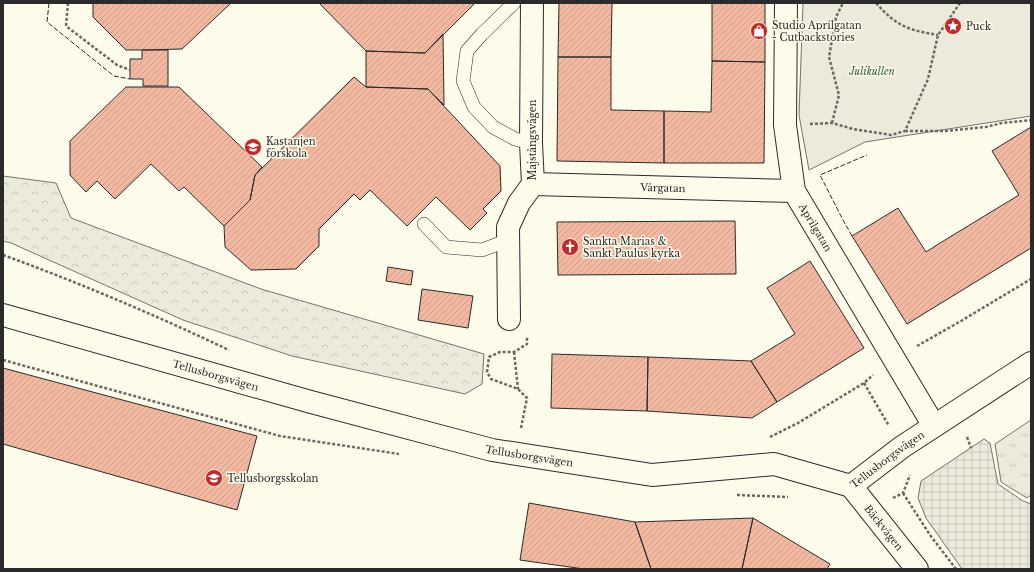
<svg xmlns="http://www.w3.org/2000/svg" width="1034" height="572" font-family="'Libre Baskerville',serif">
  <style>
    .grass { fill: url(#grass-tufts); stroke: #74746e }
    .forest { fill: url(#forest-crowns); stroke: #74746e }
    .green { fill: #ecebdb; stroke: #74746e }
    .plaza { fill: url(#plaza-grid); stroke: #74746e }
    .building { fill: url(#building-hatch); stroke: #2b2b2b }
    .lines { fill: none; stroke-linecap: round; stroke-linejoin: round }
    .lane-casing { stroke: #2b2b2b; stroke-width: 14 }
    .street-casing { stroke: #2b2b2b; stroke-width: 24 }
    .secondary-casing { stroke: #2b2b2b; stroke-width: 24 }
    .path { stroke: #6a6964; stroke-width: 2.5; stroke-dasharray: 3 2; stroke-linecap: butt }
    .lane { stroke: #fdfbea; stroke-width: 13 }
    .street { stroke: #fdfbea; stroke-width: 22 }
    .secondary { stroke: #fdfbea; stroke-width: 22 }
    .fence { stroke: #2b2b2b; stroke-width: 1; stroke-dasharray: 5 2; stroke-linecap: butt }
    .labels { text-anchor: middle; stroke-width: 3; stroke-linejoin: round; paint-order: stroke }
    .poi-label { font-size: 10px; fill: #2b2b2b; stroke: #fdfbea; text-anchor: start }
    .park-label { font-size: 10px; font-style: italic; fill: #34623c; stroke: #fdfbea }
    .street-label { font-size: 10px; fill: #2b2b2b; stroke: #fdfbea }
  </style>
  <defs>
    <pattern id="grass-tufts" width="24" height="20" patternUnits="userSpaceOnUse"><rect width="24" height="20" fill="#ecebdb"/><path d="M3 7l-1-3M5 7V3M7 7l1-3M15 17l-1-3M17 17v-4M19 17l1-3" fill="none" stroke="#cbcabc"/></pattern>
    <pattern id="forest-crowns" width="20" height="18" patternUnits="userSpaceOnUse"><rect width="20" height="18" fill="#ecebdb"/><path d="M2 6a3 3 0 1 1 6 0M12 15a3 3 0 1 1 6 0" fill="none" stroke="#cbcabc"/></pattern>
    <pattern id="plaza-grid" width="8" height="8" patternUnits="userSpaceOnUse"><rect width="8" height="8" fill="#eceadb"/><path d="M0 4h8M4 0v8" fill="none" stroke="#cbc9bc"/></pattern>
    <pattern id="building-hatch" width="6" height="6" patternUnits="userSpaceOnUse"><rect width="6" height="6" fill="#f2b8a0"/><path d="M-1 1l2-2M0 6l6-6M5 7l2-2" fill="none" stroke="#d09e8a"/></pattern>
  </defs>
  <rect width="100%" height="100%" fill="#fdfbea"/>
  <path class="grass" d="M1031,420V495L1027,498L1001,482L995,444Z"/>
  <path class="forest" d="M3,176L56,183L71,218L261,289L484,354L482,384L465,394L292,356L183,320L11,243L3,241Z"/>
  <path class="green" d="M803,3H1031V116L865,142L809,170L799,115Z"/>
  <path class="plaza" d="M984,439L990,443L998,484L1023,501L1031,504V569H962L926,518L918,498L921,481Z"/>
  <path class="building" d="M93,3H231L182,49L142,50H126L93,17Z
    M319,3H475L425,53L366,51Z
    M559,3H612L611,57H558Z
    M712,3H765V62L712,61Z
    M443,34L444,105L428,89L366,87V51L425,53Z
    M142,50H168V86H143V79H130V59H142Z
    M558,57H611V110L664,111V163L557,161Z
    M712,61L765,62L764,163H664V111L711,112Z
    M354,77L366,87L428,89L500,166L501,191L483,209L487,213L470,230L436,197L407,226L370,190L360,200L354,194L319,229V246L296,269L251,270L225,247L224,226L250,200L255,175Z
    M126,87H179L262,167L255,175L250,200L224,226L184,187L179,191L151,164L115,199L97,181L86,192L70,175V141Z
    M1031,127V248L907,324L852,236L898,208L926,252L940,243L1019,195L992,151Z
    M735,221L736,274L558,275L557,222Z
    M810,261L864,348L777,402L751,361L795,334L767,288Z
    M388,267L413,271L411,285L386,281Z
    M422,289L473,296L468,328L418,320Z
    M552,354L648,357L647,411L551,408Z
    M648,357L751,361L777,402L752,418L647,411Z
    M3,368L257,436L237,510L3,444Z
    M529,503L635,522L651,569H584L520,560Z
    M753,518L830,564L827,569H742Z
    M753,518L742,569H651L635,522Z"/>
  <g class="lines">
    <g class="lane-casing">
      <path id="lane" d="M514,3L482,34L467,51L463,81L474,107L493,127L515,139L531,143
        M424,224L446,247L482,250L508,240"/>
    </g>
    <g class="street-casing">
      <g id="street">
        <path id="s1" d="M786,3L785,125L794,191L934,426"/>
        <path id="s2" d="M533,184L794,191"/>
        <path d="M509,319L508,227L519,203L533,184L531,143L532,3"/>
      </g>
    </g>
    <g class="secondary-casing">
      <g id="secondary">
        <path id="s3" d="M3,315L311,402L492,450L652,475L774,464L851,486"/>
        <path id="s4" d="M851,486L902,447L1031,363"/>
        <path id="s5" d="M851,486L917,569"/>
      </g>
    </g>
    <path class="path" d="M68,3L66,26L117,65L130,70
      M876,3C897,27 909,30 938,35
      M832,123L839,95L829,57L836,17L843,3
      M810,124L832,123L853,129L891,135L905,131L928,79L938,35L960,3
      M905,131H946L986,127L1002,123L1031,120
      M3,255C80,283 155,315 229,350
      M917,346L961,321L1031,279
      M514,352L518,389
      M3,360L280,436L399,454
      M864,383L889,426
      M521,428L527,398L518,389L491,379L487,372L489,357L500,352H514L527,344V337
      M770,437L798,423L864,383L873,375
      M967,437L971,448
      M903,493L930,535L956,569
      M737,495L788,497
      M893,498L903,493L910,475"/>
    <use href="#lane" class="lane"/>
    <use href="#street" class="street"/>
    <use href="#secondary" class="secondary"/>
    <path class="fence" d="M49,3L47,22L114,76L130,79
      M852,236L843,220L820,175L867,155"/>
  </g>
  <defs>
    <g id="sight-disc" transform="scale(0.9)"><circle r="9.5" fill="#c62828" stroke="#fdfbea"/><path d="M0-6L1.8-2.2L6-1.7L2.9 1.2L3.7 5.4L0 3.3L-3.7 5.4L-2.9 1.2L-6-1.7L-1.8-2.2Z" fill="#fff"/></g>
    <g id="shop-disc" transform="scale(0.9)"><circle r="9.5" fill="#c62828" stroke="#fdfbea"/><path d="M-5-2.5h2.3a2.7 3.5 0 0 1 5.4 0H5L5.5 6h-11ZM-1.5-2.5h3a1.5 2.3 0 0 0-3 0Z" fill="#fff"/></g>
    <g id="school-disc" transform="scale(0.9)"><circle r="9.5" fill="#c62828" stroke="#fdfbea"/><path d="M0-5L7-2L0 1L-7-2ZM-4 1L0 2.5L4 1V4Q0 6-4 4Z" fill="#fff"/></g>
    <g id="church-disc" transform="scale(0.9)"><circle r="9.5" fill="#c62828" stroke="#fdfbea"/><path d="M-1.2-6h2.4v3.5h3.3v2.4h-3.3V6h-2.4V-.1h-3.3v-2.4h3.3Z" fill="#fff"/></g>
  </defs>
  <g fill-rule="evenodd">
    <use href="#sight-disc" x="953" y="26"/>
    <use href="#shop-disc" x="759" y="31"/>
    <use href="#school-disc" x="253" y="147"/>
    <use href="#church-disc" x="570" y="247"/>
    <use href="#school-disc" x="214" y="478"/>
  </g>
  <g class="labels">
    <g class="poi-label">
      <text x="772" y="29">Studio Aprilgatan<tspan x="772" dy="12">- Cutbackstories</tspan></text>
      <text x="966" y="30">Puck</text>
      <text x="266" y="145">Kastanjen<tspan x="266" dy="12">förskola</tspan></text>
      <text x="583" y="245">Sankta Marias &amp;<tspan x="583" dy="12">Sankt Paulus kyrka</tspan></text>
      <text x="227" y="482">Tellusborgsskolan</text>
    </g>
    <g class="park-label">
      <text x="872" y="75">Julikullen</text>
    </g>
    <g class="street-label">
      <text transform="translate(532 140) rotate(-90)" y="4">Majstångsvägen</text>
      <text dy="4" stroke="none"><textPath href="#s2" startOffset="130">Vårgatan</textPath></text>
      <text dy="4" stroke="none"><textPath href="#s1" startOffset="231">Aprilgatan</textPath></text>
      <text dy="4" stroke="none"><textPath href="#s3" startOffset="221">Tellusborgsvägen</textPath></text>
      <text dy="4" stroke="none"><textPath href="#s3" startOffset="545">Tellusborgsvägen</textPath></text>
      <text dy="4" stroke="none"><textPath href="#s4" startOffset="45">Tellusborgsvägen</textPath></text>
      <text dy="4" stroke="none"><textPath href="#s5" startOffset="53">Bäckvägen</textPath></text>
    </g>
  </g>
  <rect width="1034" height="572" fill="none" stroke="#2b2b2b" stroke-width="8"/>
</svg>
